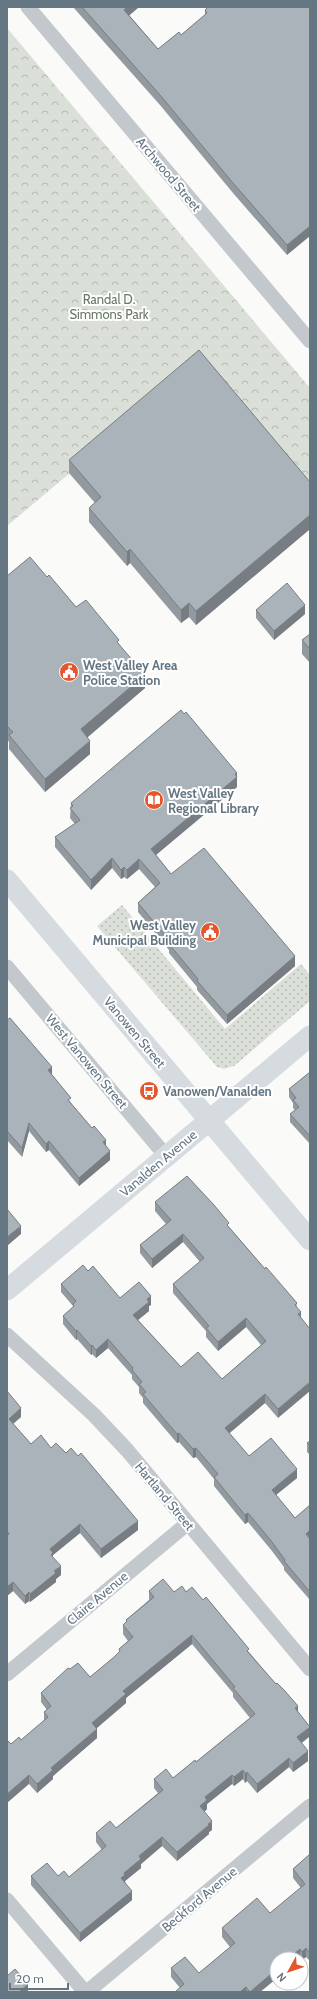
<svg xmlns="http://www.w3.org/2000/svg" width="317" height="1999" font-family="Cabin,sans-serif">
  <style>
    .grass { fill: url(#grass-dots) }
    .forest { fill: url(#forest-crowns) }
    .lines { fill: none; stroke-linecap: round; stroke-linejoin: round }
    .street { stroke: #c3c8cc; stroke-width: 15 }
    .secondary { stroke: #d6dbdf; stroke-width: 21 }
    .wall { fill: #929a9f }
    .shaded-wall { fill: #777d82 }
    .building { fill: #aab3b9; stroke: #777d82 }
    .labels { text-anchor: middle; stroke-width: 4; stroke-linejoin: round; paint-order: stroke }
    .street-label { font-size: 13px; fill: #657683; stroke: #fff }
    .park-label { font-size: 13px; fill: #687a64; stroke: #fff }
    .poi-label { font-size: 13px; font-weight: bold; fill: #657683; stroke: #fff; text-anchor: start }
  </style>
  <defs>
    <pattern id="grass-dots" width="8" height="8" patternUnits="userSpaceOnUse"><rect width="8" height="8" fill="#dadfd7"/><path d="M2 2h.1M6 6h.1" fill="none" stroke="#b4b9b4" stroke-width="1.8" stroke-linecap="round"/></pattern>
    <pattern id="forest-crowns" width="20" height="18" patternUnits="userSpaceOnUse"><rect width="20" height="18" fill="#dadfd7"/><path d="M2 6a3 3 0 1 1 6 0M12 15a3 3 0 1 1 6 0" fill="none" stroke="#b4b9b4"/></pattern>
  </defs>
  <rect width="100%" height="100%" fill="#fafaf8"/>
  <path class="grass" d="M122,905L225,1029L301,964L310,975V1001L234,1066L224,1069L217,1067L97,926Z"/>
  <path class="forest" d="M7,28L310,388V496L199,364L7,526Z"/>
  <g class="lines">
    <path class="street" d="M28,7L310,341
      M7,967L166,1156
      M7,1335L94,1415L127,1450L310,1669
      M7,1674L188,1523
      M7,1900L85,1992
      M87,1992L310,1806"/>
    <path class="secondary" d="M7,880L310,1240
      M7,1290L310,1036"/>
  </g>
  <path class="wall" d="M73,7H139L129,15L158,49L181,35L205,15V10L310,7L287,255L233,193L160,105Z
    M69,460L310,482V529L196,625L189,617L181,623L130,563L127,566L89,522V508L95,503L69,473Z
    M7,576L47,577L76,607L119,644L145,688L87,737L90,754L45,792L9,749V742L7,739Z
    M256,610L305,614L274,640L256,618Z
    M310,634V663L302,654V640Z
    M237,773V787L156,855L171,874L295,966L227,1024L197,990V987L169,953V950L138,912V903L155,887L139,869L127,879L124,877L121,879L112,868L91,890L55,847V837L75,824L70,818L71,803Z
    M7,1020L52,1075L71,1103L106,1146L110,1160L79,1186L49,1150L46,1152L29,1131L22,1157L7,1140Z
    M310,1072V1144L290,1122V1114L295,1110L293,1108V1103L289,1097V1089Z
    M155,1202L229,1227L265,1269L297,1303L278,1418L265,1403L229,1433L249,1456L297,1478L276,1495L295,1518L310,1505V1600L284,1570V1567L272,1551L248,1522L245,1524L235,1512L214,1486V1479L196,1457L193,1458L179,1442L177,1443L143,1403V1398L139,1393V1387L132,1379V1375L108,1348L96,1358L92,1354L91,1355L77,1339L76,1340L63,1324V1316L73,1307V1306L61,1292V1284L88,1271L120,1298L151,1305L149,1306V1311L138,1320L181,1367L222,1379L261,1345L246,1327L218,1351L206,1337V1331L173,1293V1284L200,1262L183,1242L152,1268L140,1253V1245L166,1224L155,1211Z
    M7,1391L21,1417L13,1424L31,1444L51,1448L138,1530L101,1558L80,1533L53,1555V1557L61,1575L56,1579V1582L30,1602L29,1601L25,1604L13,1591L7,1596Z
    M310,1441V1455L307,1452V1443Z
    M149,1591L186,1592L249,1652L298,1712L310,1736L301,1743L308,1761L293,1772L289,1767L257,1793L247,1781L245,1783L243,1779L234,1786L232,1784L207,1804V1809L204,1812L212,1830L209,1832V1834L177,1861L162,1846L141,1864V1868L125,1881L132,1900L80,1942L31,1885V1876H58L69,1877L102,1850L96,1842V1833L116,1828L158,1793L154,1788V1779L173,1778L196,1762L250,1718L233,1697V1693L192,1644L126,1698V1703L97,1728V1738L53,1776V1779L37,1793L29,1784L11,1744L21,1740L44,1721V1712L47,1710L41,1702V1693L70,1669L90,1677L113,1658L119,1652V1649L128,1641L123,1634V1625L126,1622V1620L149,1600Z
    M310,1854L309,1960L306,1957L302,1960L300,1958L277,1959V1978L260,1992H175L180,1988L171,1977V1968L199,1973L230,1947L222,1937V1928L270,1913L301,1888L293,1878V1869Z"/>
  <path class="shaded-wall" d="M127,7H139L124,20V10Z
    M310,226V236L287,255V245Z
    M310,515V529L196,625V611Z
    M130,549V563L127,566V552Z
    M189,603V617L181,623V610Z
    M305,605V614L274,640V631Z
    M145,675V688L81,743V729Z
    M90,741V754L45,792V779Z
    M237,773V787L151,859V849Z
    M112,858V868L91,890V880Z
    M139,859V869L127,879V870Z
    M124,867V877L121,879V870Z
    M295,956V966L227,1024V1015Z
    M52,1067V1075L48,1070Z
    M29,1123V1131L22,1157V1148Z
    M106,1140V1149L103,1142Z
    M49,1141V1150L46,1152V1144Z
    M110,1151V1160L79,1186V1178Z
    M21,1226V1234L7,1246V1237Z
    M183,1234V1242L152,1268V1259Z
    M151,1296V1305L149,1306V1311L133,1324V1315L147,1299Z
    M301,1312V1321L298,1314Z
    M246,1318V1327L218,1351V1342Z
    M77,1330V1339L76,1340V1331Z
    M108,1339V1348L96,1358V1350Z
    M92,1345V1354L91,1355V1346Z
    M310,1382V1391L278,1418V1409Z
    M265,1394V1403L225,1437V1428Z
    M21,1408V1417L9,1427V1419Z
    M179,1433V1442L177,1443V1434Z
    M196,1448V1457L193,1458V1449Z
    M297,1469V1478L272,1498V1490Z
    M248,1513V1522L245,1524V1515Z
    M138,1521V1530L101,1558V1549Z
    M80,1524V1533L53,1555V1562L50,1549Z
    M310,1530V1539L306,1534Z
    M61,1566V1575L56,1579V1582L30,1602V1594Z
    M13,1582V1591L7,1596V1587Z
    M29,1592V1601L25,1604V1596Z
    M192,1635V1644L126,1698V1703L92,1732V1723L123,1691Z
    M298,1706V1715L295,1708Z
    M310,1727V1736L297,1747V1737Z
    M97,1729V1738L53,1776V1779L37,1793V1784L51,1768Z
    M308,1751V1761L293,1772V1763Z
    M289,1758V1767L257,1793V1784Z
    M243,1770V1779L234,1786V1777Z
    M247,1772V1781L245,1783V1774Z
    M29,1775V1784L7,1803V1794Z
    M232,1775V1784L207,1804V1809L200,1816V1806L205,1797Z
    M212,1821V1830L209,1832V1834L177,1861V1852Z
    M162,1837V1846L141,1864V1868L125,1881V1884L121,1878L124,1873L139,1856Z
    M132,1891V1900L80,1942V1933Z
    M306,1948V1957L302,1960V1952Z
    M300,1949V1958L298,1959H288Z
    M310,1951V1959L309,1960V1952Z
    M277,1969V1978L260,1992H250Z
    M28,1984V1992H19Z
    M246,1987V1992H240Z"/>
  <path class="building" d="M82,7H127L124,10L158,49L179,32L181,35L207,13L205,10L208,7H310V226L287,245L233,183L160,95Z
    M199,350L310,482V515L196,611L189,603L181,610L130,549L127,552L89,508L101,497L69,460Z
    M30,557L47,577L49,575L76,607L86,600L119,640L117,642L145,675L81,729L90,741L45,779L9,735L13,732L7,726V576Z
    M287,583L305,605L274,631L256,610Z
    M310,634V649L302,640Z
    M181,710L184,714L186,712L237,773L235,774L237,777L151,849L171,874L204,848L295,956L227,1015L197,981L198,979L169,944L171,942L138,903L160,883L139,859L127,870L124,867L121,870L112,858L91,880L55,837L80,820L70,808L73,806L71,803Z
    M10,1018L52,1067L48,1070L71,1098L68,1100L92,1128L94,1126L106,1140L103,1142L110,1151L79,1178L49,1141L46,1144L29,1123L22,1148L7,1131V1020Z
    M310,1072V1136L290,1114L299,1107L293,1100L296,1098L289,1089Z
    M187,1176L214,1205L229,1223L227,1225L265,1269L266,1267L297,1303L295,1305L301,1312L298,1314L310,1329V1382L278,1409L265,1394L225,1428L249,1456L271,1438L297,1469L272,1490L295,1518L310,1505V1530L306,1534L310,1539V1592L284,1561L285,1560L272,1542L248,1513L245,1515L235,1503L214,1477L218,1474L196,1448L193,1449L179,1433L177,1434L143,1394L146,1392L139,1384L142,1382L132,1370L133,1368L108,1339L96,1350L92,1345L91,1346L77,1330L76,1331L63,1316L74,1306L73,1304L76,1301L61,1284L83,1265L88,1271L93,1266L120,1298L139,1282L151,1296L147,1299L149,1302L133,1315L181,1367L198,1352L222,1379L266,1341L246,1318L218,1342L206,1328L209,1326L173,1284L204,1258L183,1234L152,1259L140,1245L171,1220L155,1202Z
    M7,1209L21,1226L7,1237Z
    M7,1391L21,1408L9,1419L31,1444L41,1435L51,1448L56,1443L66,1453L71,1448L78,1456L81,1453L138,1521L101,1549L80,1524L50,1549L53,1553L51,1555L61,1566L54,1571L56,1573L30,1594L29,1592L25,1596L13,1582L7,1587V1536L9,1534L7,1531Z
    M310,1441V1446L307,1443Z
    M163,1579L174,1592L182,1586L186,1592L192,1587L203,1600L206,1597L249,1649L247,1651L276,1684L277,1683L284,1690L298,1706L295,1708L310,1727L297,1737L308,1751L293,1763L289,1758L257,1784L247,1772L245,1774L243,1770L234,1777L232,1775L205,1797L207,1800L200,1806L212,1821L208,1824L209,1825L177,1852L162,1837L139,1856L141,1859L124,1873L125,1875L121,1878L132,1891L80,1933L31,1876L47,1863L58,1876L64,1871L69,1877L106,1846L96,1833L110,1821L116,1828L163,1790L154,1779L166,1769L173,1778L195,1760L196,1762L255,1714L233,1688L235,1687L192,1635L123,1691L126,1694L92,1723L97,1729L51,1768L53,1770L37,1784L29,1775L7,1794V1741H8L11,1744L19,1737L21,1740L48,1717L44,1712L51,1706L41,1693L68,1668L70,1669L78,1663L90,1677L113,1658L120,1651L119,1649L133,1637L123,1625L127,1621L126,1620L154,1597L149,1591Z
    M310,1854V1951L309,1952L306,1948L302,1952L300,1949L288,1959H277V1969L250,1992L246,1987L240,1992H175L184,1984L171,1968L185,1957L199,1973L235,1943L222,1928L257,1898L270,1913L305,1884L293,1869Z
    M15,1969L28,1984L19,1992H7V1976Z"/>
  <defs>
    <g id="civic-disc" transform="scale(1)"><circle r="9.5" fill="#e4572e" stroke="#fff"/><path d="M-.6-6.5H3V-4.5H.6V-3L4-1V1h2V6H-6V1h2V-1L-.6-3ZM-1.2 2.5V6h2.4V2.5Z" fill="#fff"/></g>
    <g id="library-disc" transform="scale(1)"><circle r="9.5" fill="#e4572e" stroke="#fff"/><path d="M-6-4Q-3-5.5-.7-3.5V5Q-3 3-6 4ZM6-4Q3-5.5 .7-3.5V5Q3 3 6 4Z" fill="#fff"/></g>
    <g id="bus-disc" transform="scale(1)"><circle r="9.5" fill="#e4572e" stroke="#fff"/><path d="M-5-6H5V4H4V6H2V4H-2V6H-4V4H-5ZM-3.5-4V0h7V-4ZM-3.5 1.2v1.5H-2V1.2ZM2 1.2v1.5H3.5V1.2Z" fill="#fff"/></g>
  </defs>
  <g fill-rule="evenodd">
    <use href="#civic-disc" x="69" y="672"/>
    <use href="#library-disc" x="154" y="800"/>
    <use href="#civic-disc" x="210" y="932"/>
    <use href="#bus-disc" x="149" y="1091"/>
  </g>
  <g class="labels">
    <g class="street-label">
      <text transform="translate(169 174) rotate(50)" y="5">Archwood Street</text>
      <text transform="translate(135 1032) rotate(50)" y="5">Vanowen Street</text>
      <text transform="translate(87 1061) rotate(50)" y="5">West Vanowen Street</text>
      <text transform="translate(158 1163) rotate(-40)" y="5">Vanalden Avenue</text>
      <text transform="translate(165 1496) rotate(50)" y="5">Hartland Street</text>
      <text transform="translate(97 1598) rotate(-40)" y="5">Claire Avenue</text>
      <text transform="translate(199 1899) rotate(-40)" y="5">Beckford Avenue</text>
    </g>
    <g class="park-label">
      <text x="109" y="304">Randal D.<tspan x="109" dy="15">Simmons Park</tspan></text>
    </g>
    <g class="poi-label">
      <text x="83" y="670">West Valley Area<tspan x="83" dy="15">Police Station</tspan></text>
      <text x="168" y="798">West Valley<tspan x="168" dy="15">Regional Library</tspan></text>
      <text x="196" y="930" text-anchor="end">West Valley<tspan x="196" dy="15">Municipal Building</tspan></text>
      <text x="163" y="1096">Vanowen/Vanalden</text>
    </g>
  </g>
  <rect width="317" height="1999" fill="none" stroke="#657683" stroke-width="16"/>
  <g transform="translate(289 1971) rotate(230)"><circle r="19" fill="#ffffff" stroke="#c1c8cd"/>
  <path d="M0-3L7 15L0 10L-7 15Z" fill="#e4572e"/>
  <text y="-6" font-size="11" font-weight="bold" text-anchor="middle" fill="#657683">N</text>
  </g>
  <path d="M10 1983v6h58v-6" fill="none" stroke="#657683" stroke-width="2"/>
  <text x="16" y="1983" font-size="12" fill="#657683" stroke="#ffffff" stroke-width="3" paint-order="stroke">20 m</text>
</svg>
